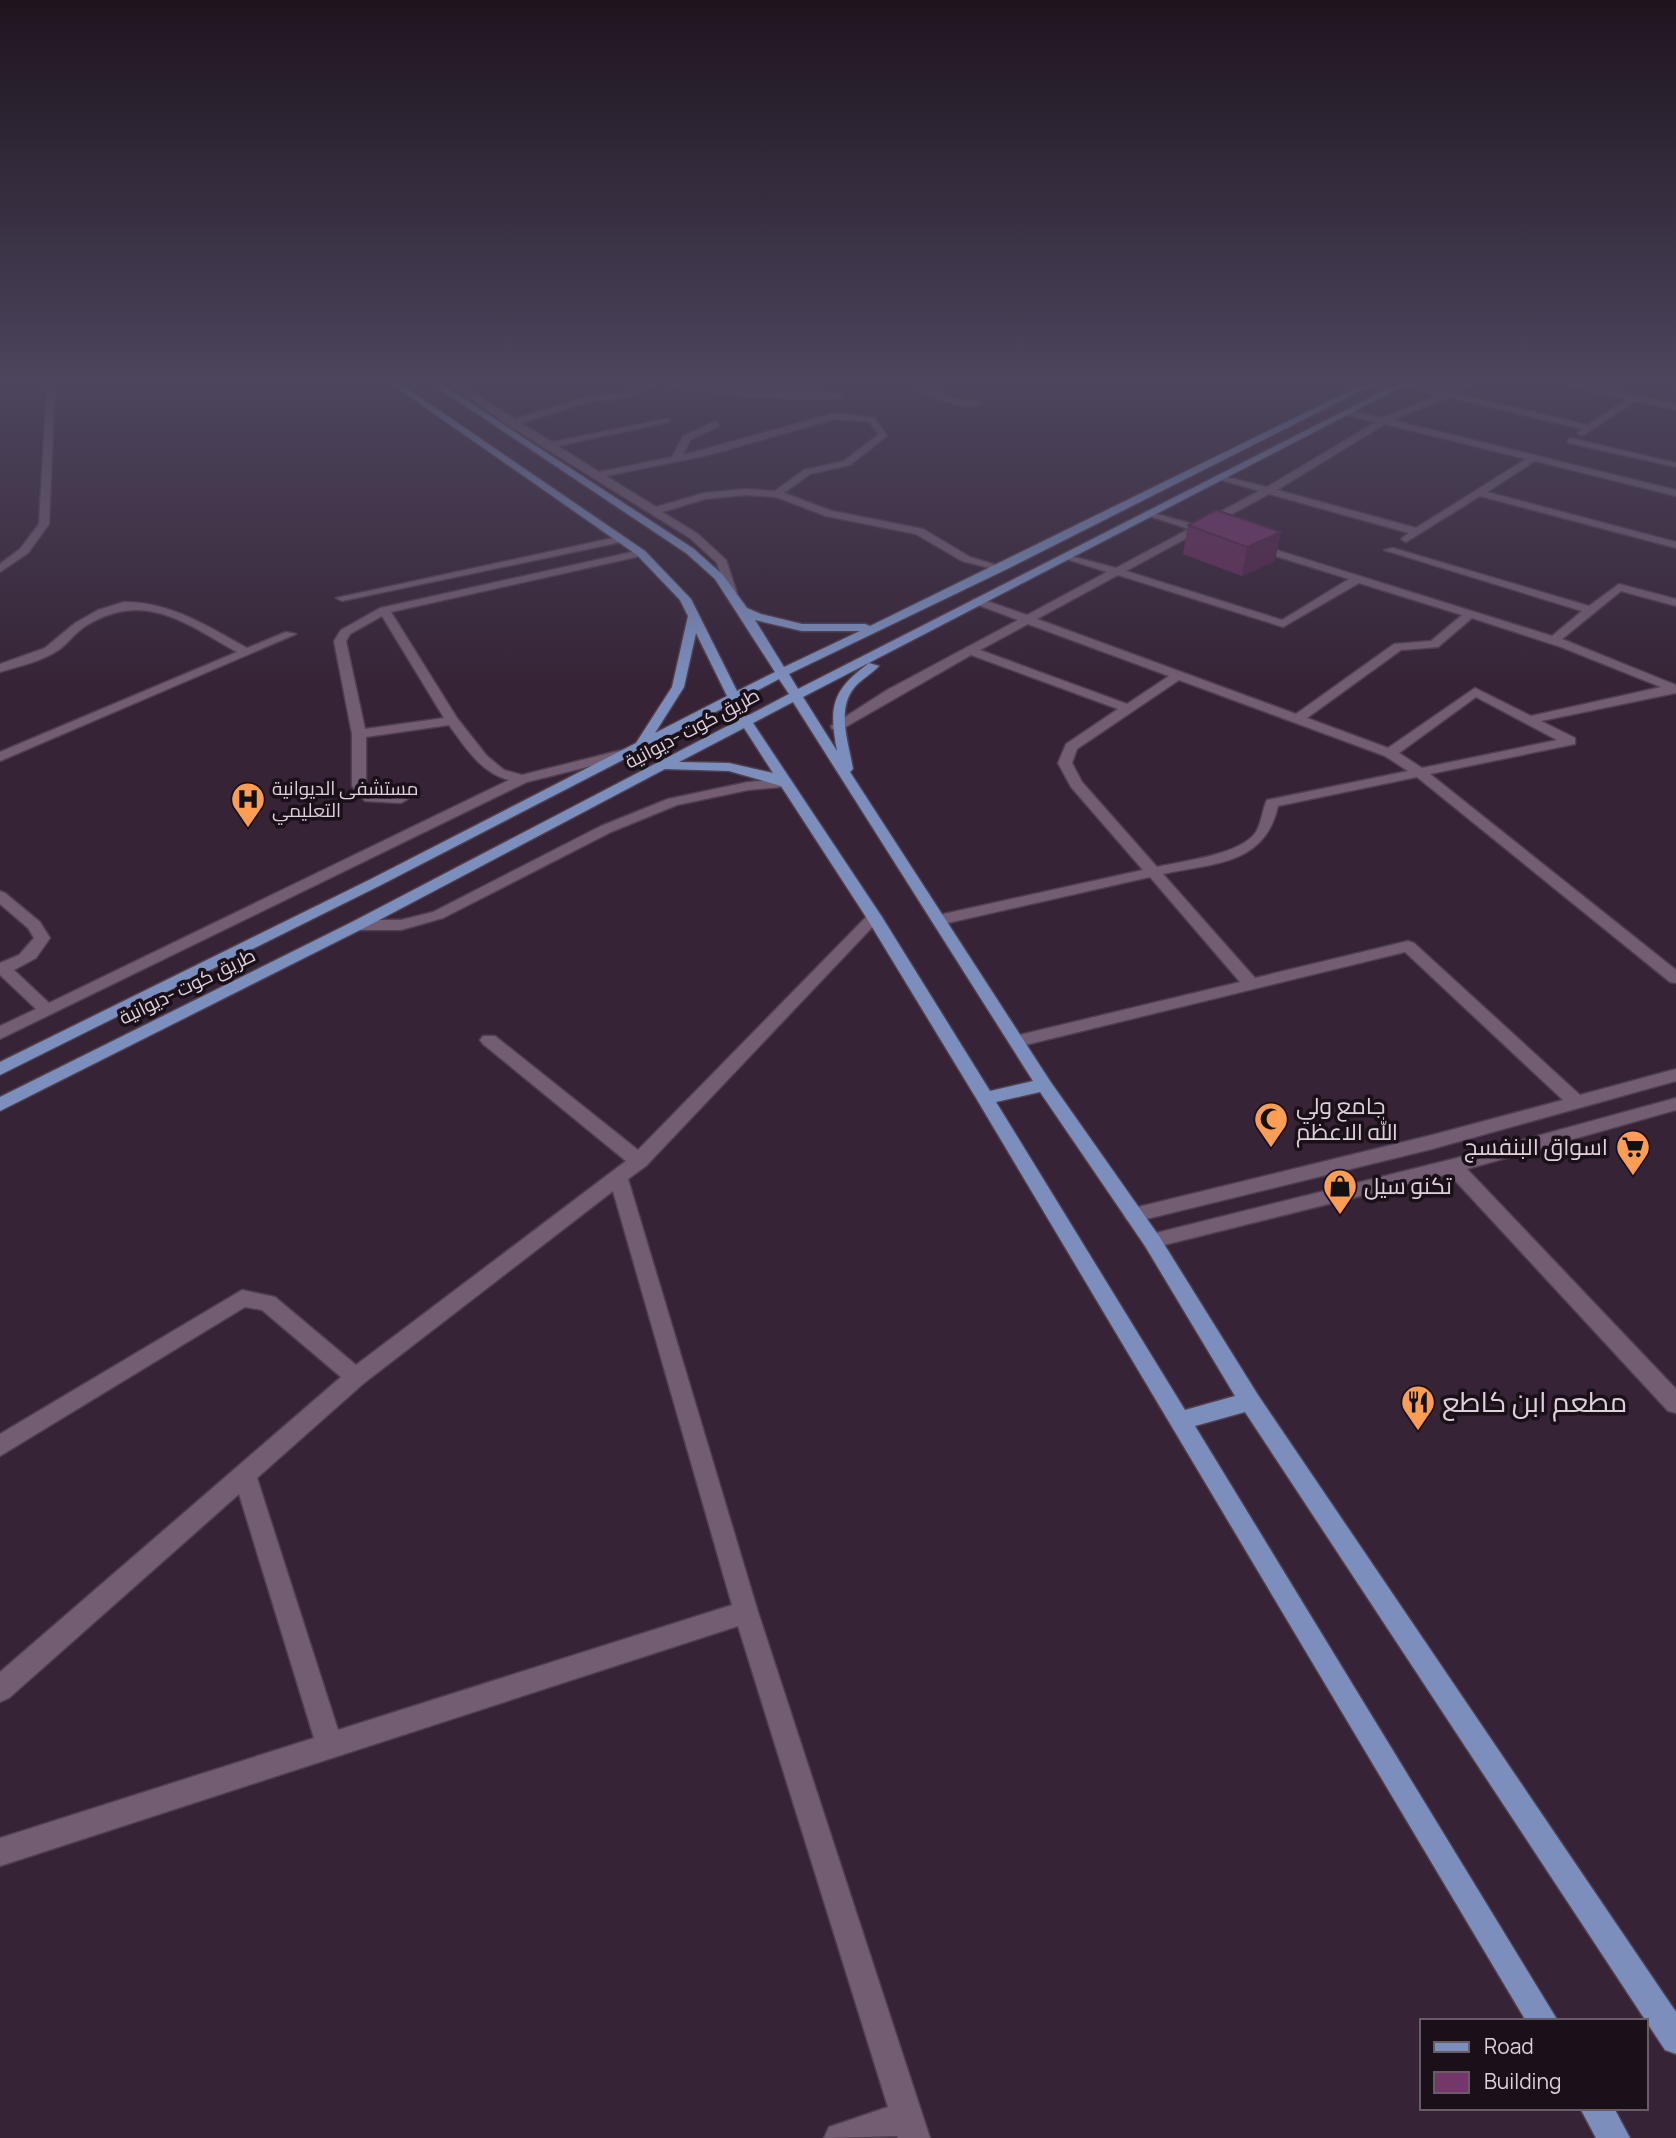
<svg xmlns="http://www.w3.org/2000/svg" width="1676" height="2138" font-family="Manrope,Cairo,sans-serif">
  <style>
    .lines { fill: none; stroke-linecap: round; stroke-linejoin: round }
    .minor-casing { stroke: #4f3f4f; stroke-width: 3 }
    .major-casing { stroke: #4f3f4f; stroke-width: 3 }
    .minor { fill: #725d72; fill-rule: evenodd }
    .major { fill: #7c8ebc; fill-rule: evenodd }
    .wall { fill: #652e5b }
    .shaded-wall { fill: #52264a }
    .building { fill: #75366a; stroke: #52264a; stroke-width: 2 }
    .labels { text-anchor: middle; stroke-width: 7; stroke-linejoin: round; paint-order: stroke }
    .far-street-label { font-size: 19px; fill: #ded1dd; stroke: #191019 }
    .far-poi-label { font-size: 19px; fill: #ded1dd; stroke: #191019; text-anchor: start }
    .poi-label { font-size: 23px; fill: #ded1dd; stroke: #191019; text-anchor: start }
    .near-poi-label { font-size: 28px; fill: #ded1dd; stroke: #191019; text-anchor: start }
  </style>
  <rect width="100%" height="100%" fill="#362436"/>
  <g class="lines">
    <g class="minor-casing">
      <path id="minor" d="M47,385H55L49,524L28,553L0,572V564L20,549L39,524Z
        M451,385H461L515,419L591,395L622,394L645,385H656L626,398L592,401L521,423L552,442L669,418V422L558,446L599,472L672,457L683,436L716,421L719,426L690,440L683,455L835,413L875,418L887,436L850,465L810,474L784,493L832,511L923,529L970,557L1006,568L1001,571L962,561L916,534L826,516L776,497L745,495L705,499L662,512L698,534L726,560L737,593L727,595L717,563L690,538L508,425ZM835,419L869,422L879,434L844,461L804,470L775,491L745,489L704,493L656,507L606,476L709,455Z
        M663,385L759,392L838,393L842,396L838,399L759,398Z
        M914,385H925L957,399L984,403C966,413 929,396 914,385Z
        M1405,385L1446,391L1461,385H1472L1455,393L1588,425L1627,399L1569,385H1584L1676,404V410L1635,401L1582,436L1577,433L1582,429L1448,397L1392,420L1676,490V496L1535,461L1487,492L1676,542V548L1480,496L1406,542L1401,539L1409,533L1269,494L1206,528L1207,532H1198L1126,571L1282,620L1349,579L1253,549L1252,547L1257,544L1552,636L1582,611L1384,550L1393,548L1589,606L1619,584L1676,599V606L1621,591L1562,639L1676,685V693L1541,721L1575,738V744L1430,774L1676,970V983L1670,982L1417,777L1278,806C1265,865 1214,863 1163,874L1255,978L1408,941L1414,943L1580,1095L1676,1069V1081L1432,1149L1134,1222L1127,1220L1124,1215L1127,1210L1134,1208L1432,1135L1563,1100L1405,952L1017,1047L1011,1045L1008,1041L1011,1037L1240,982L1150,877L939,925L931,920L939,915L1143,870L1071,787L1058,763L1066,744L1118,709L971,655L842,729H832L831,726L887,690L1018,620L973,603V599H981L1027,615L1107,572L1063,558V554L1116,568L1189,529L1146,515V511L1196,525L1259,491L1218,479V475L1267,487L1376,422L1344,414V410L1382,418L1438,395ZM1385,424L1526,459L1416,528L1277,490ZM1118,575L1283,627L1359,583L1462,615L1431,641L1394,644L1296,714L1037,619ZM1472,618L1561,647L1661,687L1531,716L1475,688L1388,748L1307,718L1401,650L1438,647ZM1028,624L1169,676L1127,704L980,650ZM1179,680L1385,756L1408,771L1267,800C1262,810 1262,822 1256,832C1241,855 1182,861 1157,867L1082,782L1072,763L1077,749ZM1476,697L1557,740L1422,768L1399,753Z
        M1571,438L1676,463V467L1568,443V439Z
        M622,536L627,539L626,541L342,601L336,598Z
        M641,550L645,551V555L391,612L457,718L487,756L504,770L522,775L626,749L633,753L631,756L527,782L0,1039V1026L36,1009L0,975V963L19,955L34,938L28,928L0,904V891L5,893L40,922L50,938L36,958L14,970L49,1003L509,780C481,773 465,747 449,725L366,737V785L374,794L401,795L408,799L401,803L365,801L352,786V734L334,641L341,630L380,608ZM382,616L444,718L365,729L346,641L350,634Z
        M124,602C171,602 207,626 247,648L286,632L296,634L0,761V752L237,652C184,622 143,589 84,627C75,633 69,642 60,649C43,661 20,666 0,672V664L45,648L75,623L98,610Z
        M786,779L793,783L791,786L748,790L677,805L611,832L443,918L401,930H358L350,925L358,920H401L433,912L601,826L668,799L748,782Z
        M874,912L879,914L882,917L879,920L646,1166L628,1179L758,1612L930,2138H898L897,2136L824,2138L829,2127L888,2107L738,1626L0,1866V1838L314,1738L239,1494L9,1698L0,1702V1672L341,1377L262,1310L245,1307L0,1456V1434L242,1290L275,1297L356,1365L626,1161L483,1044L480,1040L483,1036H495L638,1150L869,914ZM613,1191L732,1605L338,1730L257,1478L364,1383Z
        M1676,1098V1110L1467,1169L1676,1389V1413L1668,1411L1449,1174L1152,1248L1145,1246L1142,1241L1145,1236L1152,1234L1453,1159Z"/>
    </g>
    <g class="major-casing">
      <path id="major" d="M393,385H402L645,551L691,599L737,691L775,672L715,579L686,553L434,385H443L694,549L723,575L747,608L761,614L802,624H865L870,626L1362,385H1372L1005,570L789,674L798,689L1395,385H1405L803,697L837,751C829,707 831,691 869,663L879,666C872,674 861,679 854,688C836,710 849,744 853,769L850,772L1050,1081L1159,1236L1258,1395L1676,2012V2054L1665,2050L1245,1412L1195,1426L1558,2021H1526L976,1098L866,917L781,786L729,771L665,769L364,928L0,1111V1097L352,922L739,720L731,704L381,885L0,1075V1062L371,879L636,743L672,687L688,616L680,600L637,555ZM755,620L802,631H860L784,667ZM696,633L727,696L655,733L684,687ZM779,679L789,694L749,715L741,699ZM793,702L1033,1081L990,1091L882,917L753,723ZM744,728L773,773L729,763L679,762ZM1040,1092L1145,1246L1235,1396L1185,1410L996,1102Z
        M1580,2108H1614L1630,2138H1596Z"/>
    </g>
    <use href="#minor" class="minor"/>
    <use href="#major" class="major"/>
  </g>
  <path class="wall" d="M1216,510L1275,561L1242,576L1183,554L1188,525Z"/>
  <path class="shaded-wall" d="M1281,532L1275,561L1242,576L1247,547Z"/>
  <path class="building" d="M1216,510L1281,532L1247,547L1188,525Z"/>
  <linearGradient id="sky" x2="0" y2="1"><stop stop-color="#1e141e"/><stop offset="0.56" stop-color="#4c455d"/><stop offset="1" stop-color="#4c455d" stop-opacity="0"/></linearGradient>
  <rect width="1676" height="684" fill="url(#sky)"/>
  <defs>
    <g id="hospital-pin" transform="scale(1.75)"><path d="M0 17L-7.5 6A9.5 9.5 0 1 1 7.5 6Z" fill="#fd9d54" stroke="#191019"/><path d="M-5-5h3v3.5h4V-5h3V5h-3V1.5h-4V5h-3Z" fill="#111"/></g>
    <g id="mosque-pin" transform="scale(1.75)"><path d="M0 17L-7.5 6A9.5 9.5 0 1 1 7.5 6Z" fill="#fd9d54" stroke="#191019"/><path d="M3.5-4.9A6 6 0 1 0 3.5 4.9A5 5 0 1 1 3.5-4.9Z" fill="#111"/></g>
    <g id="supermarket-pin" transform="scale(1.75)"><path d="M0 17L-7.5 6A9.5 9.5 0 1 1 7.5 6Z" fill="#fd9d54" stroke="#191019"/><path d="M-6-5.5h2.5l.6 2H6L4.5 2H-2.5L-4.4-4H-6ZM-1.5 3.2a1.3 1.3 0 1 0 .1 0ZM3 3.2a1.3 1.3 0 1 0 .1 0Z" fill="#111"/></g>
    <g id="shop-pin" transform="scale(1.75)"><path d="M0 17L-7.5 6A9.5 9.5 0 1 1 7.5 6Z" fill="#fd9d54" stroke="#191019"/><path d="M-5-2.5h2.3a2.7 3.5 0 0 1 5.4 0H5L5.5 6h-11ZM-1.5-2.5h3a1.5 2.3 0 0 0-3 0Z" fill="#111"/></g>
    <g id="restaurant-pin" transform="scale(1.75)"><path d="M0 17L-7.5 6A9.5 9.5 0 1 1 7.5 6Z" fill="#fd9d54" stroke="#191019"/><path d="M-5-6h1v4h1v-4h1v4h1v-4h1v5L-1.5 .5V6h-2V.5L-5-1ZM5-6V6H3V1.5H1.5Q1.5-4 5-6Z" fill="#111"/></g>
  </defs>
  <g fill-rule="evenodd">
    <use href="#hospital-pin" x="248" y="799"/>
    <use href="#mosque-pin" x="1271" y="1119"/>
    <use href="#supermarket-pin" x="1633" y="1147"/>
    <use href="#shop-pin" x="1340" y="1186"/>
    <use href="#restaurant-pin" x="1418" y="1402"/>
  </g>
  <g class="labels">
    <g class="far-street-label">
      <text transform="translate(692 728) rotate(-28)" y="7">طريق كوت -ديوانية</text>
      <text transform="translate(187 986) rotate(-26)" y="7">طريق كوت -ديوانية</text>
    </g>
    <g class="far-poi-label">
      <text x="272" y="795">مستشفى الديوانية<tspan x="272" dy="22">التعليمي</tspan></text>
    </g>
    <g class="poi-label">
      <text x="1296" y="1114">جامع ولي<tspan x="1296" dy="26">الله الاعظم</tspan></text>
      <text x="1608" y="1155" text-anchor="end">اسواق البنفسج</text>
      <text x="1364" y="1194">تكنو سيل</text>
    </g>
    <g class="near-poi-label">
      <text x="1442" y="1412">مطعم ابن كاطع</text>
    </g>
  </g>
  <rect x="1420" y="2019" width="228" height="91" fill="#191019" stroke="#685d67" stroke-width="2"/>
  <rect x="1434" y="2042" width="35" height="10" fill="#7c8ebc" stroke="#685d67" stroke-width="2"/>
  <text x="1484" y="2054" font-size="21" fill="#ded1dd">Road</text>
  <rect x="1434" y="2072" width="35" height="21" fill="#75366a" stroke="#685d67" stroke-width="2"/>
  <text x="1484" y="2089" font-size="21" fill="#ded1dd">Building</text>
</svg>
